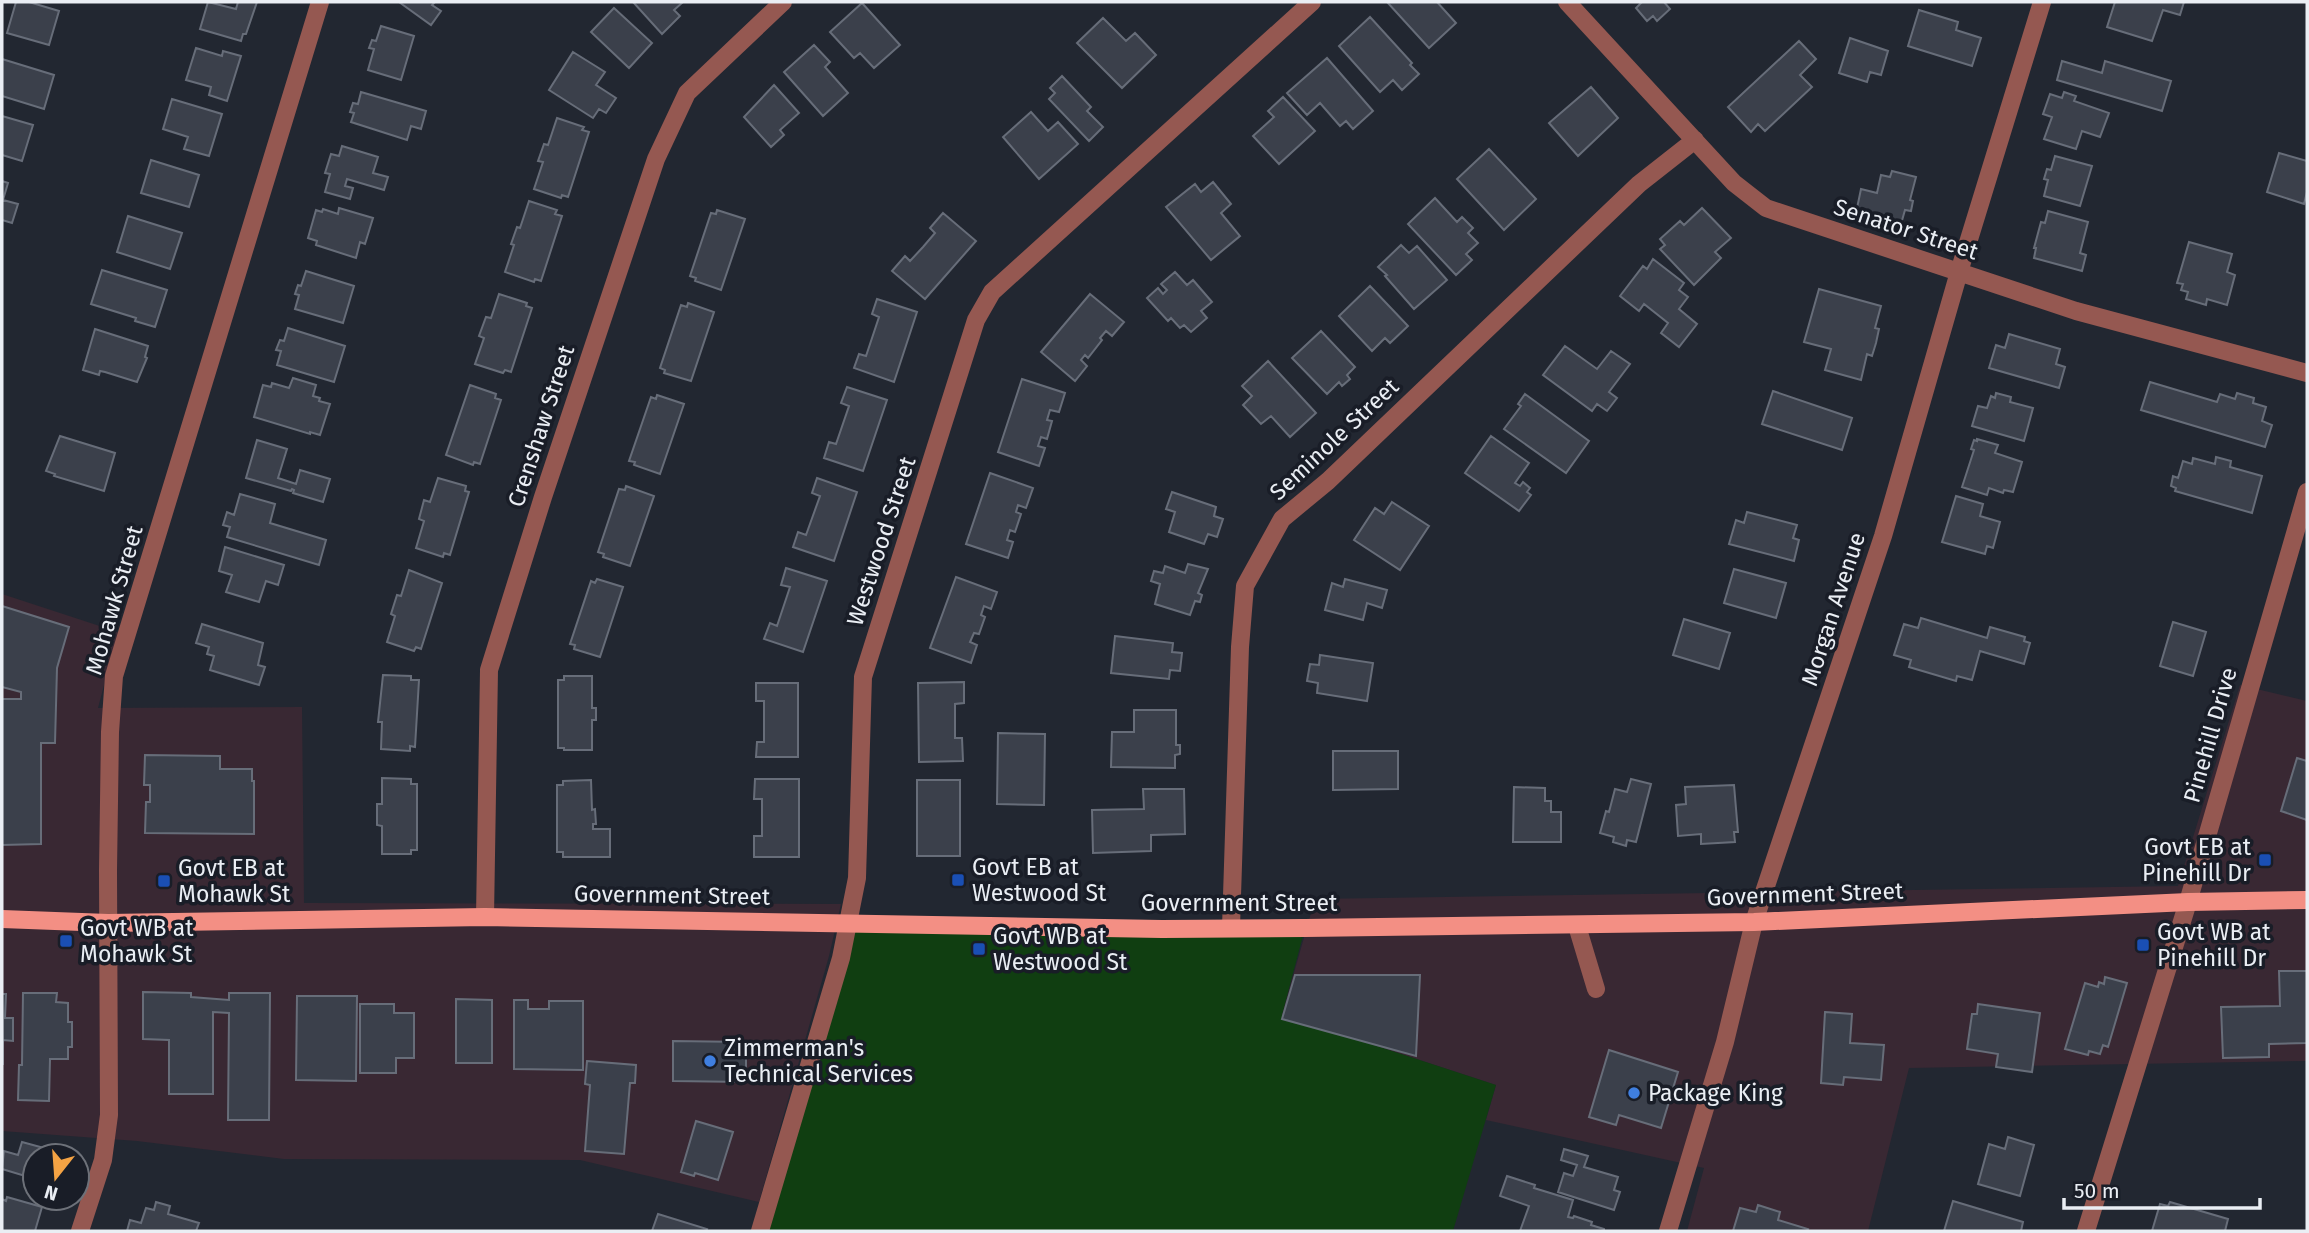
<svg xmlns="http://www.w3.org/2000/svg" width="2309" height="1233" font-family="'Fira Sans',sans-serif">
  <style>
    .commercial { fill: #392833 }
    .green { fill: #103e11 }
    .building { fill: #3b404b; stroke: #676d79; stroke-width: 2 }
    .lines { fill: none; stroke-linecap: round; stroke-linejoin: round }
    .minor { stroke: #955851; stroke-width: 18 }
    .major { stroke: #f38f84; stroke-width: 18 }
    .transit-dot { fill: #1a4fb4; stroke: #191d27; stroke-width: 2.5 }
    .shop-dot { fill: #3f7fe0; stroke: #191d27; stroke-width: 2.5 }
    .labels { text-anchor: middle; stroke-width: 7; stroke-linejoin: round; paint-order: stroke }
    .street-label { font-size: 23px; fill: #eaeef4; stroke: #191d27 }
    .poi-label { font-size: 23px; fill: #eaeef4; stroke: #191d27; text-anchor: start }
  </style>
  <rect width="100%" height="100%" fill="#222731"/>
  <path class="commercial" d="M2,594L118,632L98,708L302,707L304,903L841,904L829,956L759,1202L580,1160L284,1159L137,1141L2,1131Z
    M2240,685L2307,701V1061L1909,1068L1868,1231H1687L1704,1168L1486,1120L1496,1085L1282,1015L1315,899L2178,886Z"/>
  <path class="green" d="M848,922L1305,928L1282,1015L1496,1085L1453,1231H760Z"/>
  <path class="building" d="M16,2H29L59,11L49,45L7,33Z
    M208,2L236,9L238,2H257L246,34H243L241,41L200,29Z
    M399,2H435L432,5L441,11L431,25Z
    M633,2H683L674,10L680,16L662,34Z
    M1387,2H1437L1456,23L1429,48Z
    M1639,2H1664L1670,9L1657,21L1653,16L1647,21L1636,8L1641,3Z
    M2184,2L2180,15L2163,10L2152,41L2107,27L2115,2Z
    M862,3L900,45L874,68L860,53L854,58L830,32Z
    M614,8L652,43L629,68L591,32Z
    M1919,10L1958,22L1956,30L1981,38L1972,66L1908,46Z
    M1370,17L1412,63L1410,65L1419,74L1402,90L1393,80L1380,92L1339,46Z
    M1103,18L1126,41L1135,33L1156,55L1122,88L1077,43Z
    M381,26L414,36L401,80L368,70L374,49L369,48L372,40L376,41Z
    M1850,38L1888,51L1881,75L1870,72L1867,82L1839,73Z
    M1799,41L1816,59L1800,75L1812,87L1765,131L1758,124L1751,132L1728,107Z
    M814,45L830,62L825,67L848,93L823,116L784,72Z
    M196,48L222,56L223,51L241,56L227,101L209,95L211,87L186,80Z
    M573,52L605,72L596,85L616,98L606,113L599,109L593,118L549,90Z
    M1327,58L1373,111L1353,129L1346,121L1340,126L1320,103L1307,115L1287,93Z
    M2,59L54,75L44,109L2,96Z
    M2062,61L2102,73L2105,61L2171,81L2162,111L2057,80Z
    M1062,76L1091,107L1087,111L1103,127L1089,141L1049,99L1055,93L1050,88Z
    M774,85L799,113L780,130L784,135L771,147L744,117Z
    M1591,87L1618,118L1578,156L1549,123Z
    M361,92L426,111L421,129L411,126L407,140L351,122L354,113L350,112L353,103L358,104Z
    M2064,92L2076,96L2074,101L2109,113L2100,137L2082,131L2076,149L2044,139L2052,117L2043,114L2050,94L2062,98Z
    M1283,97L1315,131L1279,164L1253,136L1274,117L1268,111Z
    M172,99L222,114L209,156L184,149L188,137L163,129Z
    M1031,112L1048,131L1058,122L1078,144L1039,179L1003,137Z
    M2,116L33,125L22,161L2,155Z
    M557,118L584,127L582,130L589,132L568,197L562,195L561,198L534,189L543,162L538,161L544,144L548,145Z
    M342,146L378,157L373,173L388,177L384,190L347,179L345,186L353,188L350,199L325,192L330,174L325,173L331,154L339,156Z
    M1489,149L1536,199L1504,230L1457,179Z
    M2279,153L2307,161V192L2304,204L2267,192Z
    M2055,156L2092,166L2080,206L2044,196L2048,180L2044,179L2047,169L2051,170Z
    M151,160L199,175L189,207L141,193Z
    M1892,171L1916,177L1910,200L1913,201L1911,211L1905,210L1901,224L1856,213L1861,189L1877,193L1881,175L1890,177Z
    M2,181L8,183L3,200L18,204L12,223L2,220Z
    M1213,182L1231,204L1221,213L1240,236L1211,260L1166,207L1195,184L1201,192Z
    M1435,198L1457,222L1462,217L1473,228L1468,233L1478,243L1466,254L1472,260L1456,275L1408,224Z
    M529,201L557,210L555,214L562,216L541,281L535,279L534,282L505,272L514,245L511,244L517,227L520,228Z
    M339,208L373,218L365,244L360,242L356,258L316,245L317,241L308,238L316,210L322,212L323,209L338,214Z
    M1702,208L1731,238L1715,252L1721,258L1694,285L1660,249L1665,245L1660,239L1680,221L1684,225Z
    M717,210L745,219L721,290L695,281L696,278L690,276L711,213L716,214Z
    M2048,211L2088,222L2080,253L2086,255L2082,271L2034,258L2036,248H2034L2041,222L2045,223Z
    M943,213L976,241L925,299L892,271L905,256L910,261L923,247L935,233L930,228Z
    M128,216L182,233L170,269L117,252Z
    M2189,242L2232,254L2227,272L2235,275L2227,305L2207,299L2206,305L2186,299L2188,292L2181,290L2183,284L2177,283Z
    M1401,245L1409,253L1417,246L1447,280L1414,309L1385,276L1387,275L1378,267Z
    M1653,259L1684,283L1679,290L1688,297L1679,309L1697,324L1679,347L1661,333L1668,323L1644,304L1639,311L1620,296L1643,266L1647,269Z
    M102,270L167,290L155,327L135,321L136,318L91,304Z
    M306,271L354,286L343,323L295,309L299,295L295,294L298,285L301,286Z
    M1175,272L1187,285L1193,280L1212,302L1201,311L1207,318L1191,332L1184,325L1180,328L1171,318L1168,321L1147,298L1158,288L1163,294L1167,290L1161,284Z
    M1370,286L1408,326L1390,343L1385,338L1372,351L1339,316Z
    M1819,289L1881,306L1875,328L1879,329L1876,343L1872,356L1867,354L1861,380L1825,370L1831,349L1804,342Z
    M499,294L527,303L526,306L532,308L511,372L505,370L503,373L475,364L484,338L479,336L486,317L491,318Z
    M1090,294L1124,322L1112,336L1106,331L1100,338L1102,340L1088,358L1085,355L1081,360L1087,366L1075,381L1041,352Z
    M877,299L917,312L894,382L854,368L859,354L866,356L879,317L872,314Z
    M688,303L714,312L691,381L664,373L665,370L660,368L681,305L687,307Z
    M288,328L345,346L334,382L277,365L281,351L276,350L280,340L284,341Z
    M95,329L148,346L145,357L147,358L137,382L105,372L100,371L99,375L83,370Z
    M1321,331L1355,367L1347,375L1350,379L1342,386L1339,382L1327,394L1292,358Z
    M2009,334L2060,349L2056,364L2065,367L2059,388L1989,368L1996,345L2005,348Z
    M1565,346L1597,369L1611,351L1630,364L1609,392L1617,398L1607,411L1597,404L1592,411L1543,375Z
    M1268,361L1316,413L1290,437L1271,416L1261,424L1243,405L1252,396L1242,386Z
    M293,378L316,385L313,396L320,398L319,401L330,404L320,435L310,432V434L254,417L263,385L271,387L272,383L289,388Z
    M1022,379L1065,393L1059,412L1050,410L1047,420L1052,421L1047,439L1041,437L1038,446L1045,448L1039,466L998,452Z
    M2150,382L2217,402L2220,394L2235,399L2237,393L2254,398L2253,403L2266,407L2262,421L2272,425L2265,447L2141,410Z
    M470,385L496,394L495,398L501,400L480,464L474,462L473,465L446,455Z
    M847,387L887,400L863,471L824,458L829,442L836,444L849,406L841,403Z
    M1773,391L1852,418L1842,450L1762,424Z
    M1996,393L2011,397L2010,402L2033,408L2024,441L1972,426L1978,406L1987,408L1991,396L1995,398Z
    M1525,394L1589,441L1566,473L1504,429L1521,406L1518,404Z
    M657,395L684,404L660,474L634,465L635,462L629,461L651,397L656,399Z
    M60,436L115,453L104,491L54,476L55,474L46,471Z
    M1491,436L1529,463L1515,483L1520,486L1523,482L1530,488L1527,492L1531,495L1519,511L1465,473Z
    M1977,439L1998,445L1995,453L2022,462L2013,492L2004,490L2003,493L1989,488L1987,495L1962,487L1974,450L1971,449L1974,440L1977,441Z
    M257,440L287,449L278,478L296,484L300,470L330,479L323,502L293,493L294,490L292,489L291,491L246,478Z
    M2216,457L2231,461L2230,467L2262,476L2252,513L2175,491L2176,488L2171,486L2173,476L2178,478L2183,461L2192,464L2193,458L2215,464Z
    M990,473L1033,488L1026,508L1018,505L1016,512L1021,514L1015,532L1010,530L1007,540L1013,542L1008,558L966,544Z
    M438,478L466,486L465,491L469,492L450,555L444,553L443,557L416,548L424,521L419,519L424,500L430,502Z
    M817,478L857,492L834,561L793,547L798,532L806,535L820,496L812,493Z
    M626,486L654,496L630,566L603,557L604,554L598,552L619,489L625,490Z
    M1172,492L1216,507L1214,516L1223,519L1217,537L1208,534L1204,544L1169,532L1175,512L1166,509Z
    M240,494L275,504L270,523L326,540L319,565L227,537L230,527L223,525L227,512L234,515Z
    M1956,496L1983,504L1980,516L2000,522L1993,548L1987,546L1985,554L1942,542Z
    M1392,502L1429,526L1400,570L1354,540L1375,508L1384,514Z
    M1747,512L1797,525L1793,538L1799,540L1794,561L1729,544L1736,520L1744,523Z
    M225,547L284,565L278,585L266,581L259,602L226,592L232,575L219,571Z
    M1188,564L1208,569L1198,593L1202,595L1200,602L1195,601L1190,615L1155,604L1160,584L1151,581L1154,571L1163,573L1165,566L1185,573Z
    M786,568L827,581L803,652L764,639L770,623L777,626L790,587L781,585Z
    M1734,569L1786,583L1776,618L1724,603Z
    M409,570L442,583L421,649L416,647L414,651L387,642L395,616L391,614L397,595L401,596Z
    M956,577L997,592L991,609L984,606L981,615L985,617L979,634L974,633L970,642L977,645L971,663L930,648Z
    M597,579L623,587L600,657L574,649L575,645L570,644L591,581L595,583Z
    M1345,579L1387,590L1382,608L1367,603L1363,620L1325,610L1332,583L1343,587Z
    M2,606L69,627L57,668L55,743H41V844L2,845V699H21V692L2,687Z
    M1921,618L1987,638L1990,627L2025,637L2024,641L2030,643L2024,664L1980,651L1972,680L1957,676L1956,681L1909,667L1911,660L1894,655L1904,624L1918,628Z
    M1684,619L1730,633L1719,669L1673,655Z
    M2173,622L2206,632L2193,676L2160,666Z
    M202,624L263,643L258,665L265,667L259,685L210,670L214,656L207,654L209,647L196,643Z
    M1115,636L1173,643L1172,652L1182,653L1180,671L1170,670L1169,679L1111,673Z
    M1320,655L1373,663L1367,701L1317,693L1318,683L1307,681L1310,664L1319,665Z
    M383,675L411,676V680H419L415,747L410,746V751L381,749L382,722H378Z
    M564,676H592V708H596V720H592V750H564V748H558V680H564Z
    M964,682V703L955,704V738H962L963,761L919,762L918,683Z
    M756,683H798V757H756L757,742H764V701H756Z
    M1134,710H1176V745H1180V754L1175,755V768L1111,767L1112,732H1134Z
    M998,733L1045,734L1044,805L997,804Z
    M1333,751H1398V789L1333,790Z
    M145,755L220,756V769H252V781H254V834L145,833L146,802H150V785H144Z
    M2297,758L2307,761V820L2281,811Z
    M382,778L411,779V784H417V850H411V854H382V826L377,825V804H382Z
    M755,779H799V857H754V836H762V799H754Z
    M1631,779L1651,784L1636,842L1627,840L1626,846L1613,842L1614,837L1600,833L1606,811L1609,812L1615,789L1627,792Z
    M591,780L592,810L595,809L596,824H593V829H610V857H563V852H557V785H563V781Z
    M917,780H960V856H917Z
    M1734,785L1738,832H1734L1735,842L1701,844V834L1678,836L1676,805L1686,804L1685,787Z
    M1514,787L1545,788V801H1551V812H1561V842H1513Z
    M1143,789H1184L1185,834L1151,835V851L1093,853L1092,810L1144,809Z
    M2279,971H2307V1043L2269,1044V1057L2223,1058L2221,1007L2280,1006Z
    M1295,975H1420L1416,1056L1282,1019Z
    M2105,977L2127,983L2108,1047L2103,1045L2100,1054L2089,1051L2088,1055L2065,1049L2085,983L2098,987L2099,982L2104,984Z
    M143,992L191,993V997L229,1000V993H270L269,1120H228L229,1013L213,1012V1094H169V1040L143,1039Z
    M23,993H57L56,1002L68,1003V1022H72V1047H68V1059H50L49,1101L18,1100L19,1065H22Z
    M2,994H6L5,1018H13V1041L3,1040V1065Z
    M297,996H357L356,1081L296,1080Z
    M456,999L492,1000V1063H456Z
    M514,1000H528V1009H549V1001H583V1070L514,1069Z
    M360,1004H394V1013H414V1058H396V1073H360Z
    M1978,1004L2040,1013L2032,1072L1996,1067L1998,1054L1967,1049L1972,1014H1977Z
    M1825,1012L1852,1014L1850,1043L1884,1045L1881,1080L1844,1077L1843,1085L1821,1083Z
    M673,1041L746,1042V1082L673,1081Z
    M1609,1050L1678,1072L1661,1128L1619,1115L1616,1125L1589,1117Z
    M587,1061L636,1065L635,1083H630L624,1154L585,1151L590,1085L585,1084Z
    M696,1121L733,1132L718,1180L695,1173L694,1176L681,1172Z
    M2008,1137L2034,1145L2020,1196L1978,1184L1989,1144L2005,1149Z
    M22,1142L66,1154V1156H35V1179L2,1169L4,1151L18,1155Z
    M1564,1149L1588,1156L1584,1167L1618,1177L1614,1190L1620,1192L1614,1210L1558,1192L1564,1173L1573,1176L1577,1165L1561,1160Z
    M1507,1176L1535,1185L1534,1188L1573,1200L1568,1217L1573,1218L1574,1216L1592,1222L1591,1225L1604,1229V1231H1520L1529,1206L1500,1196Z
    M7,1197L42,1207L35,1231H2V1199L6,1201Z
    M1953,1201L2023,1222L2021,1231H1944Z
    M156,1202L170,1206L168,1214L199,1223L196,1231H127L130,1220L141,1223L146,1208L154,1210Z
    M2170,1202L2228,1219L2225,1231H2152L2160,1204L2168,1206Z
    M1758,1205L1780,1212L1778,1220L1808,1229L1807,1231H1733L1740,1208L1756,1212Z
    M658,1214L707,1229L706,1231H652Z"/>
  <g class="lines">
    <path class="minor" d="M1567,2L1734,183L1766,208L2076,311L2307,373
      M485,917L489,670L543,497L656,159L687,93L783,2
      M1577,926L1596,989
      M1231,927L1240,647L1245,586L1282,519L1328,481L1639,184L1695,140
      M80,1231L103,1160L109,1115L108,871L110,732L114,676L320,2
      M760,1231L841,958L857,878L863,677L976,320L992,292L1312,2
      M1668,1231L1725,1042L1754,922L1883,536L1959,272L2042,2
      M2086,1231L2188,902L2307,492"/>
    <path class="major" d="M2,919L108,923L485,917L1162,929L1305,928L1754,922L2188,902L2307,900"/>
  </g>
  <g class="transit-dot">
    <rect x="2258" y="853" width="14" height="14" rx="3.5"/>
    <rect x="951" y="873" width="14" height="14" rx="3.5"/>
    <rect x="157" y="874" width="14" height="14" rx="3.5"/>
    <rect x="59" y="934" width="14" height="14" rx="3.5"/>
    <rect x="2136" y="938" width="14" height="14" rx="3.5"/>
    <rect x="972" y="942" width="14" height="14" rx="3.5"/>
  </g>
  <g class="shop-dot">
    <circle cx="710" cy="1061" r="7"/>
    <circle cx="1634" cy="1093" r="7"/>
  </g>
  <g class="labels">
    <g class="street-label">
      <text transform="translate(1906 229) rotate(18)" y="8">Senator Street</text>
      <text transform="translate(541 426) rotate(-72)" y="8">Crenshaw Street</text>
      <text transform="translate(1334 439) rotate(-43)" y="8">Seminole Street</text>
      <text transform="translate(881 541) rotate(-72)" y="8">Westwood Street</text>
      <text transform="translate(114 600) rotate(-74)" y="8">Mohawk Street</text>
      <text transform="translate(1833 609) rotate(-72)" y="8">Morgan Avenue</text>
      <text transform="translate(2210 735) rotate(-74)" y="8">Pinehill Drive</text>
      <text transform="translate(1805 894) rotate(-2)" y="8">Government Street</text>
      <text transform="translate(672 895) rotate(1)" y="8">Government Street</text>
      <text x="1239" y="911">Government Street</text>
    </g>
    <g class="poi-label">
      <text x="2251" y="855" text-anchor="end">Govt EB at<tspan x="2251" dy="26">Pinehill Dr</tspan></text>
      <text x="972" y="875">Govt EB at<tspan x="972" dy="26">Westwood St</tspan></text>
      <text x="178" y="876">Govt EB at<tspan x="178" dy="26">Mohawk St</tspan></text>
      <text x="80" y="936">Govt WB at<tspan x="80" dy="26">Mohawk St</tspan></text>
      <text x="2157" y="940">Govt WB at<tspan x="2157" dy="26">Pinehill Dr</tspan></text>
      <text x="993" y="944">Govt WB at<tspan x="993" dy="26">Westwood St</tspan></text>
      <text x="724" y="1056">Zimmerman's<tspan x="724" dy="26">Technical Services</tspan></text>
      <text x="1648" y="1101">Package King</text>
    </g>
  </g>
  <rect width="2309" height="1233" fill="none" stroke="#eaeef4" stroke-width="7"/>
  <g transform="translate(56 1177) rotate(197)"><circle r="33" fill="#191d27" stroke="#6d7179" stroke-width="2"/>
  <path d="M0-5L12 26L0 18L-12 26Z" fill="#f4a344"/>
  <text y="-10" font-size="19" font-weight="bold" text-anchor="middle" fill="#eaeef4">N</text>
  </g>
  <path d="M2064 1198v10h196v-10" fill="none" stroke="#eaeef4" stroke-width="3.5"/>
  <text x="2074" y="1198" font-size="21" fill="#eaeef4" stroke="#191d27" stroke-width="5" paint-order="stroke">50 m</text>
</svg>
